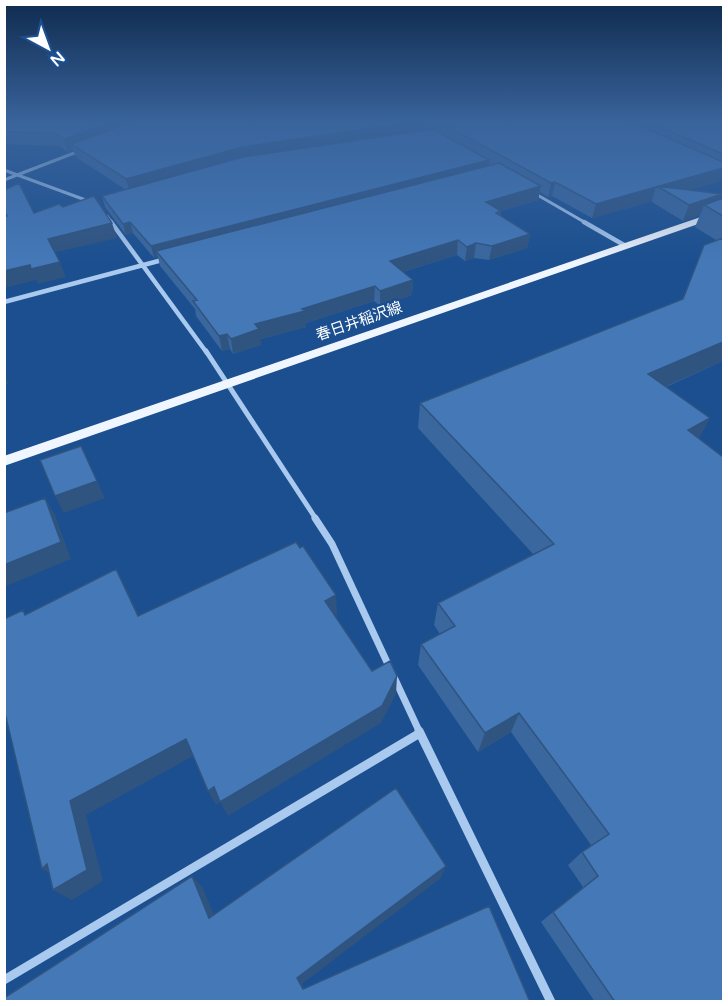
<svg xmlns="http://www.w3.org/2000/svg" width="728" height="1006" font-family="'Varela Round','Noto Sans JP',sans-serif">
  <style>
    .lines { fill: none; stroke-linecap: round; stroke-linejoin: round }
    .street-far4 { stroke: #a9c9ee; stroke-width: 3 }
    .street-far3 { stroke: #a9c9ee; stroke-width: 4.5 }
    .street-far2 { stroke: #a9c9ee; stroke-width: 5 }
    .street-far1 { stroke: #a9c9ee; stroke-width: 7 }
    .street { stroke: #a9c9ee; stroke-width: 9 }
    .primary { fill: #f0f6ff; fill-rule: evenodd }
    .wall { fill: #3a679d; fill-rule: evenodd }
    .shaded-wall { fill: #305480 }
    .building { fill: #4478b7; stroke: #305480; stroke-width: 1.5 }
    .labels { text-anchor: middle; stroke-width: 5; stroke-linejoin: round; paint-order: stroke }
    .far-street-label { font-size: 15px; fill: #fff; stroke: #1b4f8f }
  </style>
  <rect width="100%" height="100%" fill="#1b4f8f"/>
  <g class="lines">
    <path class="street-far4" d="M4,170L91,202
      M4,180L82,150
      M534,193L586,223
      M107,216L112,223"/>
    <path class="street-far3" d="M111,222L207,353
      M584,222L624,245
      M4,302L166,259"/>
    <path class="street-far2" d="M206,351L316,519"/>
    <path class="street-far1" d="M315,518L332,544L420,733"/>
    <path class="street" d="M419,731L551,1002
      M4,980L420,733"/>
    <path class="primary" d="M724,209V215L4,466V456Z"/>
  </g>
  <path class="wall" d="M4,122H723V180L689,190L722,194L720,199L723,198V361L666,387L699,439L723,1002H595L541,922L583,887L568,865L582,852L591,845L511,732L478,752L418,665L421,644L440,634L434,625L438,603L533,554L418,428L420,403L682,300L704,245L716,240L695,227L700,215L683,221L652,202V201L592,218L552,196L548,197L540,192L538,200L500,211H501L500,215L530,234L527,248L489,260L474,258L465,261L457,255L403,272L413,280L412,295L380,306L374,301L306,323V327L261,339V345L233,354L230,349L222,351L196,316L195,309L160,266L158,257L154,258L133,233L126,235L105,207L102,196L126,190L76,157L73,150L68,152L59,146L4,144ZM426,123L432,129L426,130Z"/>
  <path class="shaded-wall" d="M112,122H121L123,131L71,144L73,150L68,152L64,139Z
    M414,122H426L425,132L130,192L126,179L242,147Z
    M489,160L488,171L156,251L158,257L154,258L151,246Z
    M723,168V180L672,195L658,187Z
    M555,182L552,196L548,197L551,183Z
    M541,186L538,200L484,215L486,202Z
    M656,187L652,201L592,218L596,204Z
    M722,194L716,209L704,205L700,215L683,221L689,205Z
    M130,222L133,233L126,235L123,224Z
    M112,223L117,238L53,253L48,239Z
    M530,234L527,248L489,260L492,246Z
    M458,240L457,255L390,276V261Z
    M476,243L474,258L465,261L467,247Z
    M60,262L66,277L38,284L31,269Z
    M30,265L36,280L4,288V271Z
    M413,280L412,295L380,306V291Z
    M375,286L374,301L306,323V327L261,339V345L233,354L231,339L255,324Z
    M227,334L230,349L222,351L219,336Z
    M723,342V361L637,399L648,374Z
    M4,376L9,384L4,385Z
    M710,418L697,443L688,430Z
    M81,446L105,498L64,513L55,496Z
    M45,498L55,515L71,559L4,587V565Z
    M116,569L127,590L148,636L138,616Z
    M336,595L337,615L327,621L325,601Z
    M397,676L396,694L381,723L228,816L220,802L216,805L208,791Z
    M519,713L511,732L478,752L485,733Z
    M186,739L195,755L86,815L103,881L72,900L53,890L70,801Z
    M47,864L61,880L42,869Z
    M446,866L441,878L302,984L307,994L303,989L297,978Z
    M192,876L203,888L219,928L209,918Z"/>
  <path class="building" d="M4,122H112L64,139L54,133L4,132Z
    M133,122H414L242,147L126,179L71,144Z
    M440,122H631L723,162V168L596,204L555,182L551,183Z
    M649,122H723V154Z
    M433,129L489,160L151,246L130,222L123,224L102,196L243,157Z
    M499,163L541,186L486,202L501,211L496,213L530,234L492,246L476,243L467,247L458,240L390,261L413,280L380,291L375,286L302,309L305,311L255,324L259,329L231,339L227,334L219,336L193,301L197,300L156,251Z
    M19,183L34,213L59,204L63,207L94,196L112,223L48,239L60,262L31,269L30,265L4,271V216H7L4,210V190Z
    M657,186L722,194L689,205Z
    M723,198V216L704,205Z
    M723,238V342L648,374L710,418L688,430L723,457V1002H615L553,912L598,876L582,852L609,834L519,713L485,733L421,644L455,626L438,603L554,544L420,403L683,299L704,245Z
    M81,446L97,481L55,496L40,460Z
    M45,498L61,542L4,565V513Z
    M296,542L300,548L303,546L336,595L325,601L372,671L390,661L397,676L382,706L220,802L214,787L208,791L186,739L70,801L87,870L53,890L47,864L42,869L4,709V619L23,610L25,615L116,569L138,616Z
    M396,788L446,866L297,978L303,989L489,906L530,1002H4V998L192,876L209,918Z"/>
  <linearGradient id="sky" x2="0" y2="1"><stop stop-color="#0f2b4f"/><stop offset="0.46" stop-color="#39639b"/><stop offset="1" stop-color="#39639b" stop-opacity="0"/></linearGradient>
  <rect width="728" height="263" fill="url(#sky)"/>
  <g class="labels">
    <g class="far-street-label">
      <text transform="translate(359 321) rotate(-19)" y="5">春日井稲沢線</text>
    </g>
  </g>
  <rect width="728" height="1006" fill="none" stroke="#ffffff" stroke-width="12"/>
  <g transform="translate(48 48) rotate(139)" stroke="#1b4f8f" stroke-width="4.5" paint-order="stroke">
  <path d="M0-4.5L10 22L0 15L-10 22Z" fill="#ffffff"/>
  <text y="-9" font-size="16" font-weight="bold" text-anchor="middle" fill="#ffffff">N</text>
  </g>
</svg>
